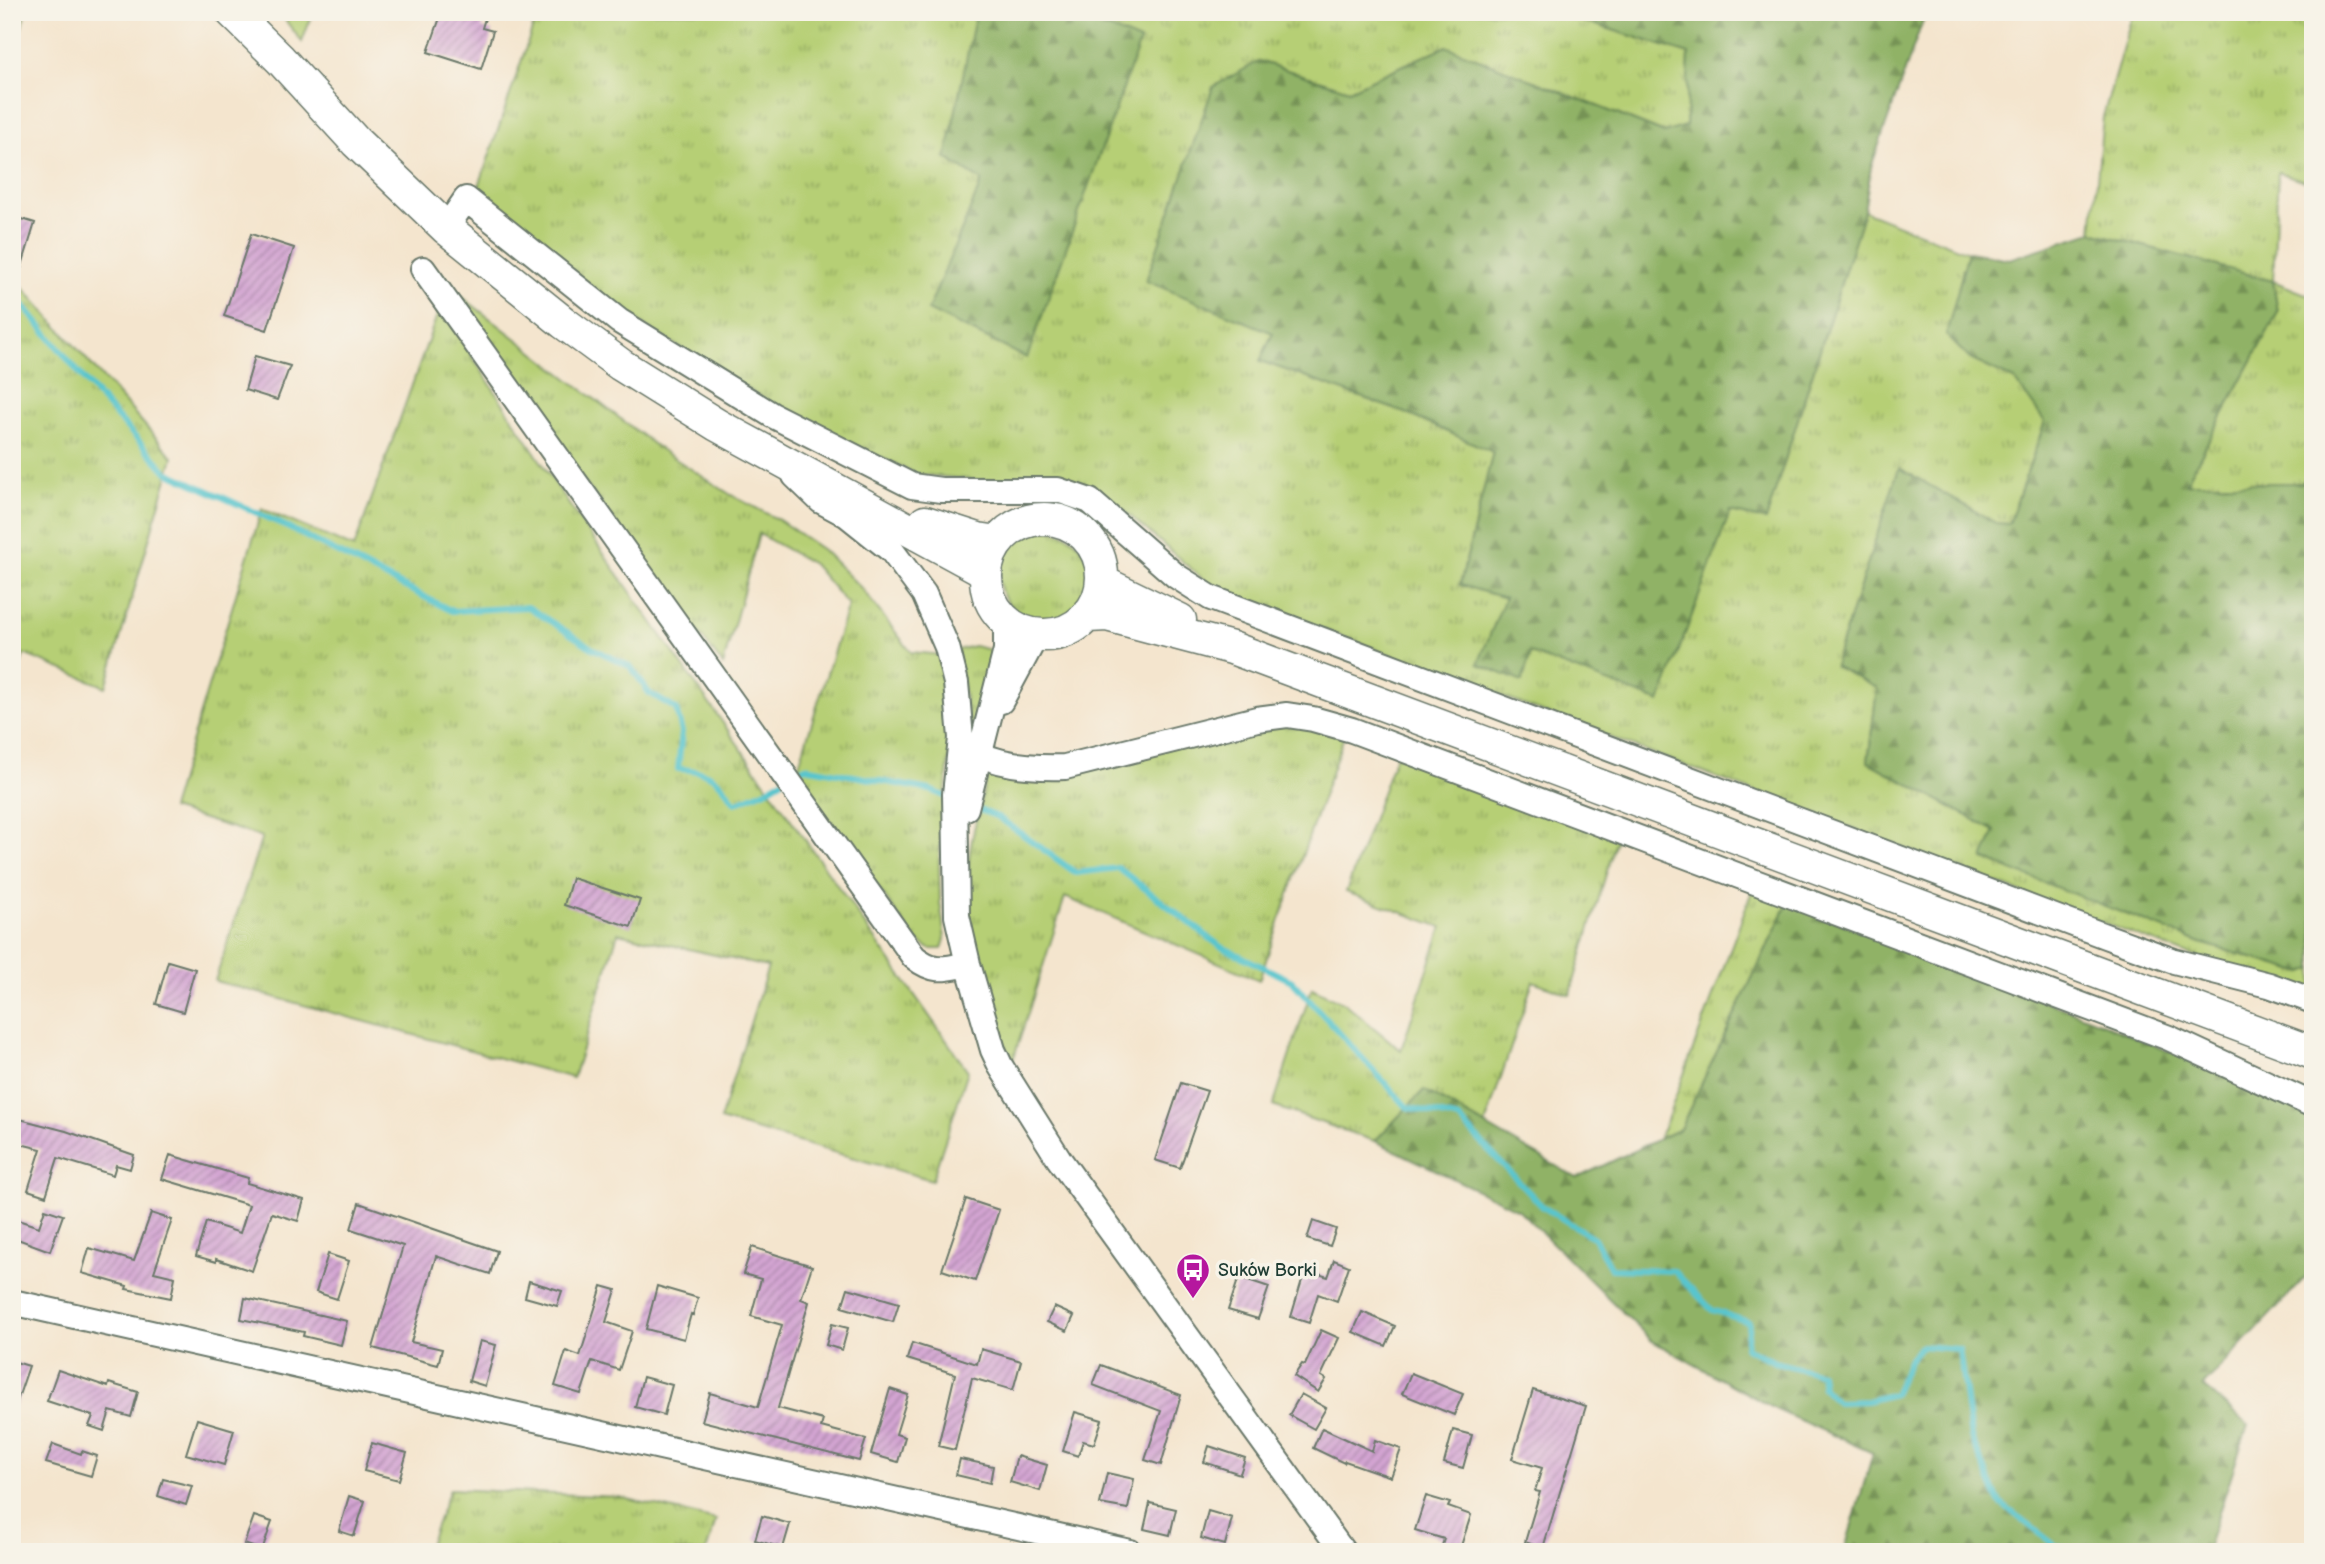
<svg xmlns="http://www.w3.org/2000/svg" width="2325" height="1564" font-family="'Balsamiq Sans',sans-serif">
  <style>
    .grass { fill: url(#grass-tufts); stroke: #6a8654; stroke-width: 2 }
    .forest { fill: url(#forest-firs); stroke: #58784d; stroke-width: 2 }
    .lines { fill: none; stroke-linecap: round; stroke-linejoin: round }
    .stream { stroke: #58c5cd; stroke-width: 6 }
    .building { fill: url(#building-hatch) }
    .minor-casing { stroke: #6a786a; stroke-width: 28 }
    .major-casing { stroke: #6a786a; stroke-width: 35 }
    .minor { stroke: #fff; stroke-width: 24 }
    .major { stroke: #fff; stroke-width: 32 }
    .labels { text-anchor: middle; stroke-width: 7; stroke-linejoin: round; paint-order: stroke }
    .poi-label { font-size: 18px; fill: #1f3d34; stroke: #f7f3e8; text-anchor: start }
  </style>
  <defs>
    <pattern id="grass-tufts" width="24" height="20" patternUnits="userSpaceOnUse" patternTransform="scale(1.75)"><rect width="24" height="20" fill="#b6cf75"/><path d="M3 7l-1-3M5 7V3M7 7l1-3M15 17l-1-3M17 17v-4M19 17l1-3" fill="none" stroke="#93a961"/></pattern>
    <pattern id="forest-firs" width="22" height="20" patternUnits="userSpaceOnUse" patternTransform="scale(1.75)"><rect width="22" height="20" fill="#90b266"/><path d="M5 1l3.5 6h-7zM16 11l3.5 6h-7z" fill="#759255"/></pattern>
    <pattern id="building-hatch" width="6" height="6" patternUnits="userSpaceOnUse" patternTransform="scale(1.75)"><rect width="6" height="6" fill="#d3a4d2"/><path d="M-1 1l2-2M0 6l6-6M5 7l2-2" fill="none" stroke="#ab87ab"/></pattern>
  </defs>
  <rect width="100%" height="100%" fill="#f7f3e8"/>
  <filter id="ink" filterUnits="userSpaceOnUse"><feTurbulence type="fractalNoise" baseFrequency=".0143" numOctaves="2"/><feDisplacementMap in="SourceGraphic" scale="14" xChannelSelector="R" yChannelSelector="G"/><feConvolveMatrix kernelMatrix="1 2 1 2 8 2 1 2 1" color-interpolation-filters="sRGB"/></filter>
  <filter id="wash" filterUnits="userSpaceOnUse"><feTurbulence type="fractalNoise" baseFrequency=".00686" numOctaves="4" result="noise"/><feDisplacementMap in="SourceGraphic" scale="28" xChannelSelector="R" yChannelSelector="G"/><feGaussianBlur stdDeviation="1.57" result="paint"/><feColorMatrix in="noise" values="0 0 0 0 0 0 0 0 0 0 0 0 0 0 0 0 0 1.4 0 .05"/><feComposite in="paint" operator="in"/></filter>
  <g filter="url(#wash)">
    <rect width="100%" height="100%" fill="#f4e5ce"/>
    <path class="grass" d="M12,12H26L12,59Z
      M279,12H313L302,42Z
      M538,12H1555L1689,54L1686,126L1665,133L1446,46L1349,90L1259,61L1273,333L1261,361L1408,414L1493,452L1460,584L1506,597L1530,653L1660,701L1730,512L1766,519L1864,211L1968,252L1946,335L1970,359L2015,380L2045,421L2009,524L1996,523L1899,468L1834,666L1877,688L1868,762L1996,831L1984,859L2201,943L2303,973L2313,969V990L2183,953L1213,588L1112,500L1084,484L1045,480H975L916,474L790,415L640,323L475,198Z
      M2133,12H2313V184L2278,172L2273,281L2313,297V470L2302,483H2186L2278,312L2273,281L2092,232L2103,117Z
      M12,275L173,457L106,687L24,654L12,689Z
      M449,287L657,447L731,495L779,520L823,550L862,589L911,652L942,655L952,726L939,860L940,902L945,939L942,949H930L916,940L821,809L797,771L848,605L813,564L759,534L723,665L580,476Z
      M440,307L568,503L968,1071L932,1180L720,1120L768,967L618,933L573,1078L215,981L262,837L171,809L262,509L354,548Z
      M999 576a46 46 0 1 1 92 0a46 46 0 1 1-92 0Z
      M974,646L994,651L971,737L957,650Z
      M1286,722L1344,736L1259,980L1065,897L1012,1063C993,1018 976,969 968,920C961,873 977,812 990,767Z
      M1396,755L1617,837L1570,995L1533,981L1485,1125L1424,1090L1375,1141L1273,1106L1312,988L1344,1003L1401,1050L1442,927L1346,892Z
      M1753,888L1788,903L1680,1129L1658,1139L1664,1128Z
      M450,1489L619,1497L716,1520L706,1552H474L449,1546L447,1552H426Z"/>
    <path class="forest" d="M976,12H1072L1140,41L1027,358L928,310L982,181L946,158Z
      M1555,12H1926L1871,167L1864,211L1766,520L1730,512L1660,702L1531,653L1522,682L1478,664L1505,598L1460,585L1493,452L1408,414L1260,361L1273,333L1146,281L1213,87L1259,61L1349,90L1446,46L1664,133L1686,126L1689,54Z
      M2092,232L2273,281L2278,312L2186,483H2302L2313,470V969L2303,973L2201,943L1983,859L1995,831L1868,762L1877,688L1834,666L1899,468L1996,523L2009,524L2045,422L2015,380L1970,359L1946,335L1968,252L2009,259Z
      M1788,903L2092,1019L2313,1112V1269L2203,1386L2248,1425L2206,1552H1844L1873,1453L1777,1410L1652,1341L1519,1210L1375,1141L1424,1090L1577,1178L1680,1129Z"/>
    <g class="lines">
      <path class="stream" d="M12,288L23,305L98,396L167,472L277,522L452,611L528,607L592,648L631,667L649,693L676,709L682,732L678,769C710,770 719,778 735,803L766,790L781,781
        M790,776L805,767L930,790L949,798
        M972,807L998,817L1076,873L1118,868L1220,946L1292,981L1407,1107L1459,1119L1543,1207L1594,1238L1611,1269L1674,1271L1712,1310L1749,1322L1746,1348L1775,1362L1821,1374L1823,1388L1837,1402L1867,1401L1894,1394L1910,1359L1921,1346L1959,1349L1971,1437L1999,1502L2056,1546L2090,1552"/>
    </g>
    <g id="blocks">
      <path class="building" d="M442,12H487L482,28L493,31L481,69L428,52Z
        M12,216L35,223L16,285H12Z
        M251,234L294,248L267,330L224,316Z
        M255,356L290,366L277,400L245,390Z
        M572,878L640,900L631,927L564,905Z
        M168,961L195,969L183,1012L156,1004Z
        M1181,1083L1207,1091L1180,1168L1155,1160Z
        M12,1117L66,1131L134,1155L130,1169L116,1165L113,1175L58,1158L46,1196L28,1190L41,1149L12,1142Z
        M170,1155L248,1178L247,1183L304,1200L298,1221L272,1213L252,1271L216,1259V1262L196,1256L206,1222L240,1233L249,1205L162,1179Z
        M966,1199L999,1210L975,1281L942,1270Z
        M359,1203L497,1251L490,1274L436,1256L411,1342L442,1349L438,1365L373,1348L403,1246L351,1229Z
        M45,1209L63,1215L50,1251L12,1237V1218L39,1227Z
        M151,1213L172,1220L154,1272L175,1277L171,1298L126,1289L127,1286L82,1273L89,1248L134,1261Z
        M1313,1221L1336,1229L1330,1246L1307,1239Z
        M752,1247L812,1266L801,1299L809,1302L778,1408L823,1420L821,1427L866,1439L859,1461L702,1421L710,1393L758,1407L782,1325L751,1316L761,1279L743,1274Z
        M328,1254L349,1261L337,1299L316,1292Z
        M1334,1260L1349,1266L1337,1301L1318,1294L1309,1323L1291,1317L1305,1270L1328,1277Z
        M1239,1277L1269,1287L1258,1319L1228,1310Z
        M529,1281L562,1291L557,1306L525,1297Z
        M602,1286L616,1290L606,1322L632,1331L619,1370L592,1361L581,1394L555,1386L566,1351L580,1356Z
        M657,1286L698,1298L693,1315L691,1314L684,1339L646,1329Z
        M848,1288L899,1303L893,1322L842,1307Z
        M245,1298L347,1321L341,1345L303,1336L304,1332L241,1319Z
        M1054,1307L1074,1316L1067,1331L1047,1322Z
        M1362,1312L1395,1326L1386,1346L1353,1332Z
        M832,1324L848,1328L842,1350L826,1345Z
        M1321,1330L1339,1338L1321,1376L1326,1379L1318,1392L1294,1376L1302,1364L1305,1365Z
        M480,1341L496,1345L485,1386L469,1381Z
        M912,1343L977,1364L981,1349L1021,1361L1013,1390L972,1378L955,1450L938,1446L955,1374L907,1359Z
        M12,1361L29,1366L15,1407L12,1406Z
        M1101,1365L1181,1395L1161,1465L1145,1460L1161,1411L1093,1385Z
        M58,1370L108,1387L109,1383L138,1392L131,1417L110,1411L104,1431L89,1426L93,1416L47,1401Z
        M1411,1373L1463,1394L1454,1415L1402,1394Z
        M643,1377L672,1385L664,1415L635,1407Z
        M890,1389L908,1395L896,1434L905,1437L898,1462L871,1454Z
        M1533,1390L1586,1406L1543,1548L1525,1542L1540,1492L1535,1491L1542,1468L1512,1459Z
        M1301,1394L1326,1408L1314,1429L1289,1415Z
        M1075,1412L1102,1420L1094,1444L1083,1441L1078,1456L1063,1451Z
        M197,1419L234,1430L224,1465L186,1454Z
        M1322,1428L1372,1451L1375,1440L1401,1449L1391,1477L1345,1461L1344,1463L1313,1448Z
        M1453,1430L1472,1435L1463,1468L1444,1463Z
        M372,1443L407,1453L399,1480L364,1471Z
        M53,1444L81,1454L82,1451L97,1456L91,1476L46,1463Z
        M1209,1446L1245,1458L1240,1474L1204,1462Z
        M1017,1456L1047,1465L1040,1491L1010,1482Z
        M960,1459L993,1466L990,1483L956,1475Z
        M1107,1473L1134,1479L1128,1509L1100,1504Z
        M163,1479L192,1486L186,1505L158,1496Z
        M349,1496L365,1501L354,1536L339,1531Z
        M1426,1496L1450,1503L1448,1507L1471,1515L1459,1552H1440L1444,1539L1415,1530Z
        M1150,1503L1176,1509L1170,1535L1144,1529Z
        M1208,1511L1232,1518L1225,1545L1201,1538Z
        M254,1516L272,1522L262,1550L244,1544Z
        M762,1516L790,1524L783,1548L755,1540Z"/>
    </g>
  </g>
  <g filter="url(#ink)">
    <use href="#blocks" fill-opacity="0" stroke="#6a786a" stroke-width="2"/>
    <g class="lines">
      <g class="minor-casing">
        <path id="minor" d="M446,228L466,199L619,321L772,415L912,486L941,490H1058L1090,501L1176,576L1211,598L2105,936L2174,961L2269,985L2313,1001
          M423,269L914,957C934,973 944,969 968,964
          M795,476L821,501L847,515L892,551L924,594L947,647L956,683L961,738L955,794L957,916L968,964L993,1050L1001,1067L1059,1159L1343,1552
          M1001,701L1037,634
          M979,754C1005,766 1037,768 1065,767L1257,719L1287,715L1313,719L1352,730L2169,1038L2313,1105
          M966,808L1006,650V621
          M12,1302L1130,1552"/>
      </g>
      <g class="major-casing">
        <path id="major" d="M232,12L280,59L356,142L446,228L564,323L621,365L717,425L979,568L986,575
          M986 577a58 58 0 1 1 116 0a58 58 0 1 1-116 0Z
          M925,522L978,539L998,542
          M1102,582L1180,620
          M1088,616L1107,615L1232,648L2313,1053"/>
      </g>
      <use href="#minor" class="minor"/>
      <use href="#major" class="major"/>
    </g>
  </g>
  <defs>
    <g id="bus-pin" transform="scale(1.75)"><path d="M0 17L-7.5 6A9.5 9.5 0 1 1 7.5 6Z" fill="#b5179e" stroke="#f7f3e8"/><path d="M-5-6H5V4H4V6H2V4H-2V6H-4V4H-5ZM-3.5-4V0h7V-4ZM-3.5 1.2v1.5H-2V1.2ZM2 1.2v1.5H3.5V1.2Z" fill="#fff"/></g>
  </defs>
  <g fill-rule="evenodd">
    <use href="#bus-pin" x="1193" y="1270"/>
  </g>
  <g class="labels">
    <g class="poi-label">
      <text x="1218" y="1276">Suków Borki</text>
    </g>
  </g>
  <rect width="2325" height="1564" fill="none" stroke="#f7f3e8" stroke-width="42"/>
</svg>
